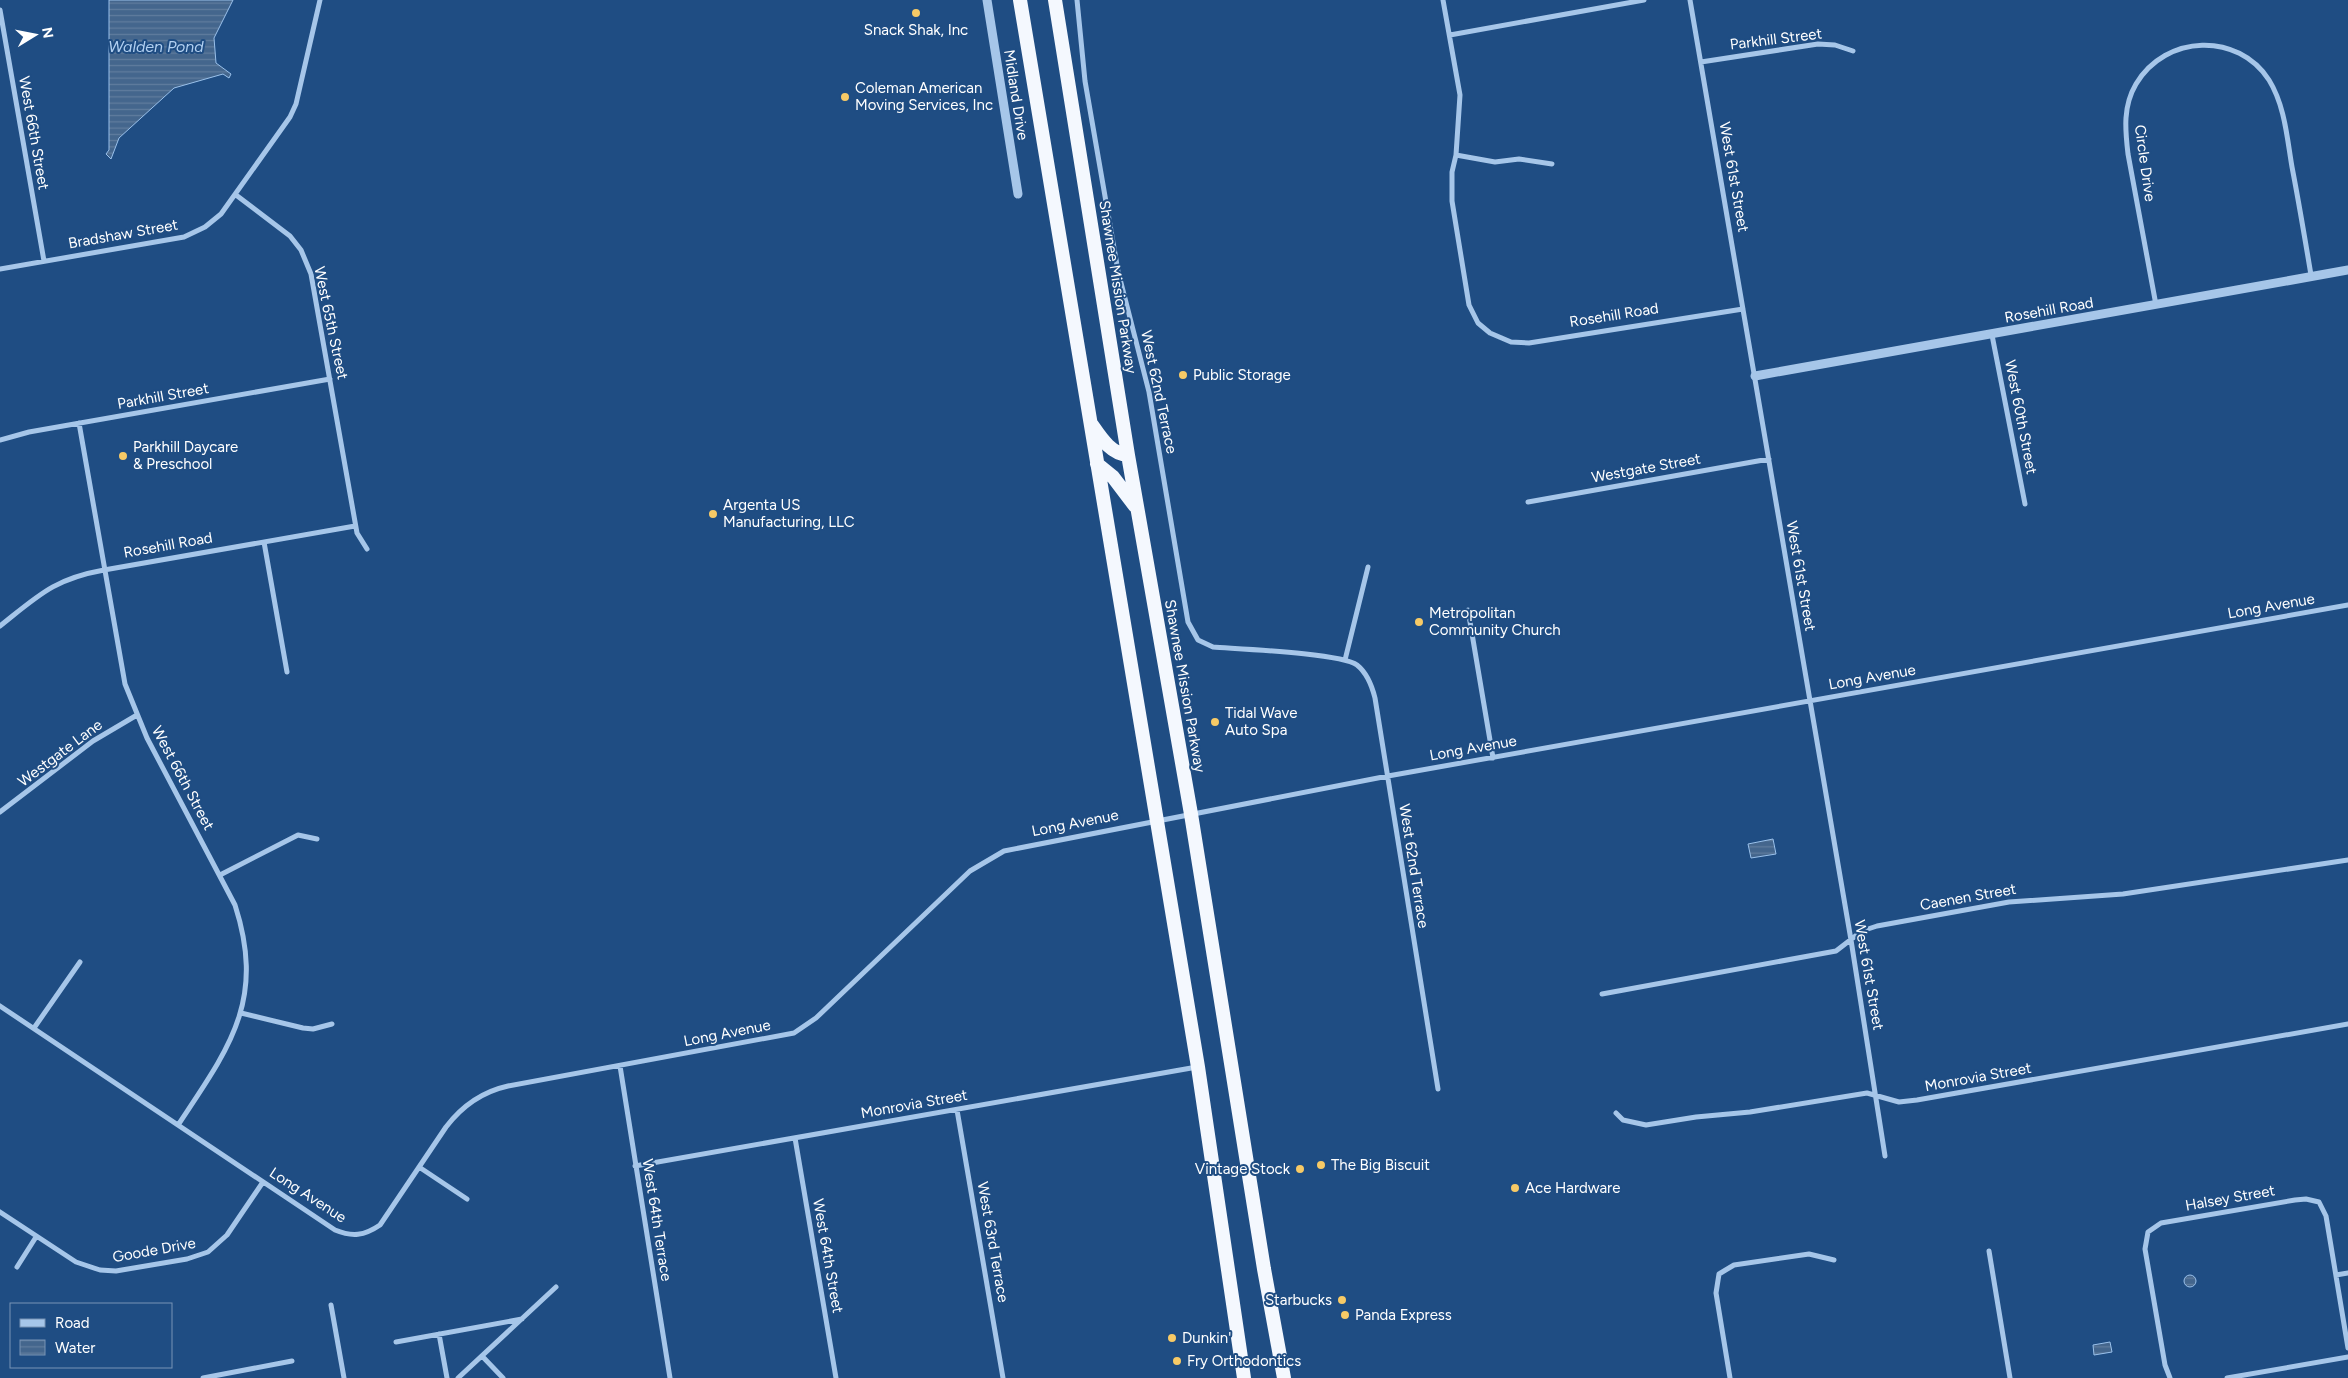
<svg xmlns="http://www.w3.org/2000/svg" width="2348" height="1378" font-family="Figtree,sans-serif">
  <style>
    .water { fill: url(#water-rules); stroke: #9ac1eb }
    .lines { fill: none; stroke-linecap: round; stroke-linejoin: round }
    .minor { stroke: #a6c6e9; stroke-width: 5 }
    .tertiary { stroke: #a6c6e9; stroke-width: 9 }
    .trunk { stroke: #f4f8fe; stroke-width: 14 }
    .poi-dot { fill: #f7ca66; stroke: #1f4d83; stroke-width: 2 }
    .labels { text-anchor: middle; stroke-width: 4; stroke-linejoin: round; paint-order: stroke }
    .poi-label { font-size: 15px; fill: #fff; stroke: #1f4d83; text-anchor: start }
    .street-label { font-size: 15px; fill: #fff; stroke: #1f4d83 }
    .water-label { font-size: 16px; font-style: italic; fill: #b2d0f1; stroke: #1f4d83 }
  </style>
  <defs>
    <pattern id="water-rules" width="6" height="5" patternUnits="userSpaceOnUse" patternTransform="scale(1.25)"><rect width="6" height="5" fill="#44668d"/><path d="M0 2.5h6" fill="none" stroke="#607d9e"/></pattern>
  </defs>
  <rect width="100%" height="100%" fill="#1f4d83"/>
  <path class="water" d="M109,0H233L214,38L216,63L231,74L229,78L223,74L174,88L119,138L111,159L106,154L109,150Z
    M1773,839L1776,854L1751,858L1748,844Z
    M2184 1281a6 6 0 1 1 12 0a6 6 0 1 1-12 0Z
    M2110,1342L2112,1352L2094,1355L2093,1345Z"/>
  <g class="lines">
    <path class="minor" d="M1077,0L1085,81L1118,271L1149,392L1188,622L1198,640L1213,647C1239,649 1341,653 1357,665C1367,673 1372,686 1375,698L1438,1089
      M1443,0L1460,95L1456,155L1452,172V201L1469,305L1478,323L1490,333L1511,342L1529,343L1743,309
      M1690,0L1851,940L1885,1156
      M0,10L44,261
      M1450,35L1644,0
      M1701,62L1818,44L1835,45L1853,51
      M1456,155L1495,162L1519,159L1552,164
      M236,195L290,236L301,250L311,274L357,533L367,549
      M0,269L184,237L205,227L221,214L290,117L296,104L320,0
      M2156,305L2128,154C2125,129 2123,106 2136,84C2166,34 2238,32 2269,80C2285,106 2287,138 2292,167C2299,203 2305,239 2311,275
      M1992,335L2025,504
      M79,423L125,684L147,738L235,905C266,1001 229,1048 178,1125
      M0,440L29,432L330,379
      M1528,502L1769,459
      M264,542L287,672
      M1468,610L1493,758
      M0,626C39,595 54,579 104,570L355,526
      M1345,660L1368,567
      M0,812L93,741L137,715
      M220,875L298,835L317,839
      M1602,994L1836,951L1862,931L1877,926L2009,902L2123,894L2348,860
      M0,1006L335,1230C352,1237 364,1236 380,1225L446,1127C462,1106 481,1092 508,1086L794,1033L816,1018L970,871L1004,851L1388,776L2348,605
      M241,1013L303,1028L313,1029L332,1024
      M34,1028L80,962
      M620,1066L670,1378
      M957,1110L1003,1378
      M1616,1113L1623,1120L1646,1125L1696,1117L1750,1112L1867,1093L1899,1102L1917,1100L2348,1024
      M795,1138L836,1378
      M635,1166L1197,1067
      M419,1167L467,1199
      M0,1212L76,1262L100,1270L116,1271L187,1259L208,1252L227,1235L263,1182
      M1989,1251L2010,1378
      M17,1267L36,1237
      M2336,1275L2348,1273
      M331,1305L344,1378
      M439,1334L447,1378
      M396,1342L522,1319
      M482,1356L503,1378
      M203,1378L292,1361
      M458,1378L556,1287
      M1730,1378L1716,1293L1719,1274L1734,1265L1809,1254L1834,1260
      M2170,1378L2165,1365L2145,1249L2148,1232L2161,1223L2295,1200L2306,1199L2319,1202L2326,1216L2348,1348
      M2227,1378L2348,1357"/>
    <path class="tertiary" d="M987,0L1018,194
      M1755,376L2348,270"/>
    <path class="trunk" d="M1020,0L1198,1067L1244,1378
      M1055,0L1128,455L1191,814L1264,1269L1284,1378
      M1092,425C1101,438 1111,454 1128,455
      M1097,464L1113,477L1135,506"/>
  </g>
  <g class="poi-dot">
    <circle cx="916" cy="13" r="5"/>
    <circle cx="845" cy="97" r="5"/>
    <circle cx="1183" cy="375" r="5"/>
    <circle cx="123" cy="456" r="5"/>
    <circle cx="713" cy="514" r="5"/>
    <circle cx="1419" cy="622" r="5"/>
    <circle cx="1215" cy="722" r="5"/>
    <circle cx="1321" cy="1165" r="5"/>
    <circle cx="1300" cy="1169" r="5"/>
    <circle cx="1515" cy="1188" r="5"/>
    <circle cx="1342" cy="1300" r="5"/>
    <circle cx="1345" cy="1315" r="5"/>
    <circle cx="1172" cy="1338" r="5"/>
    <circle cx="1177" cy="1361" r="5"/>
  </g>
  <g class="labels">
    <g class="poi-label">
      <text x="916" y="35" text-anchor="middle">Snack Shak, Inc</text>
      <text x="855" y="93">Coleman American<tspan x="855" dy="17">Moving Services, Inc</tspan></text>
      <text x="1193" y="380">Public Storage</text>
      <text x="133" y="452">Parkhill Daycare<tspan x="133" dy="17">&amp; Preschool</tspan></text>
      <text x="723" y="510">Argenta US<tspan x="723" dy="17">Manufacturing, LLC</tspan></text>
      <text x="1429" y="618">Metropolitan<tspan x="1429" dy="17">Community Church</tspan></text>
      <text x="1225" y="718">Tidal Wave<tspan x="1225" dy="17">Auto Spa</tspan></text>
      <text x="1331" y="1170">The Big Biscuit</text>
      <text x="1290" y="1174" text-anchor="end">Vintage Stock</text>
      <text x="1525" y="1193">Ace Hardware</text>
      <text x="1332" y="1305" text-anchor="end">Starbucks</text>
      <text x="1355" y="1320">Panda Express</text>
      <text x="1182" y="1343">Dunkin'</text>
      <text x="1187" y="1366">Fry Orthodontics</text>
    </g>
    <g class="street-label">
      <text transform="translate(1776 39) rotate(-7)" y="5">Parkhill Street</text>
      <text transform="translate(1016 95) rotate(81)" y="5">Midland Drive</text>
      <text transform="translate(34 133) rotate(80)" y="5">West 66th Street</text>
      <text transform="translate(2145 163) rotate(82)" y="5">Circle Drive</text>
      <text transform="translate(1734 177) rotate(80)" y="5">West 61st Street</text>
      <text transform="translate(123 234) rotate(-10)" y="5">Bradshaw Street</text>
      <text transform="translate(1118 287) rotate(81)" y="5">Shawnee Mission Parkway</text>
      <text transform="translate(2049 310) rotate(-10)" y="5">Rosehill Road</text>
      <text transform="translate(1614 315) rotate(-9)" y="5">Rosehill Road</text>
      <text transform="translate(331 323) rotate(78)" y="5">West 65th Street</text>
      <text transform="translate(1159 392) rotate(78)" y="5">West 62nd Terrace</text>
      <text transform="translate(163 396) rotate(-10)" y="5">Parkhill Street</text>
      <text transform="translate(2021 417) rotate(79)" y="5">West 60th Street</text>
      <text transform="translate(1646 468) rotate(-10)" y="5">Westgate Street</text>
      <text transform="translate(168 545) rotate(-10)" y="5">Rosehill Road</text>
      <text transform="translate(1801 576) rotate(80)" y="5">West 61st Street</text>
      <text transform="translate(2271 606) rotate(-10)" y="5">Long Avenue</text>
      <text transform="translate(1872 677) rotate(-10)" y="5">Long Avenue</text>
      <text transform="translate(1185 686) rotate(80)" y="5">Shawnee Mission Parkway</text>
      <text transform="translate(1473 748) rotate(-10)" y="5">Long Avenue</text>
      <text transform="translate(60 753) rotate(-37)" y="5">Westgate Lane</text>
      <text transform="translate(183 778) rotate(62)" y="5">West 66th Street</text>
      <text transform="translate(1075 823) rotate(-11)" y="5">Long Avenue</text>
      <text transform="translate(1414 866) rotate(81)" y="5">West 62nd Terrace</text>
      <text transform="translate(1968 897) rotate(-10)" y="5">Caenen Street</text>
      <text transform="translate(1869 975) rotate(80)" y="5">West 61st Street</text>
      <text transform="translate(727 1033) rotate(-11)" y="5">Long Avenue</text>
      <text transform="translate(1978 1077) rotate(-10)" y="5">Monrovia Street</text>
      <text transform="translate(914 1104) rotate(-10)" y="5">Monrovia Street</text>
      <text transform="translate(308 1195) rotate(33)" y="5">Long Avenue</text>
      <text transform="translate(2230 1198) rotate(-10)" y="5">Halsey Street</text>
      <text transform="translate(657 1220) rotate(81)" y="5">West 64th Terrace</text>
      <text transform="translate(993 1242) rotate(80)" y="5">West 63rd Terrace</text>
      <text transform="translate(154 1250) rotate(-10)" y="5">Goode Drive</text>
      <text transform="translate(828 1256) rotate(80)" y="5">West 64th Street</text>
    </g>
    <g class="water-label">
      <text x="156" y="52">Walden Pond</text>
    </g>
  </g>
  <rect x="10" y="1303" width="162" height="65" fill="#1f4d83" stroke="#7994b5"/>
  <rect x="20" y="1319" width="25" height="8" fill="#a6c6e9" stroke="#7994b5"/>
  <text x="55" y="1328" font-size="15" fill="#ffffff">Road</text>
  <rect x="20" y="1340" width="25" height="15" fill="url(#water-rules)" stroke="#7994b5"/>
  <text x="55" y="1353" font-size="15" fill="#ffffff">Water</text>
  <g transform="translate(35 35) rotate(80)" stroke="#1f4d83" stroke-width="4" paint-order="stroke">
  <path d="M0-4L9 19L0 12L-9 19Z" fill="#ffffff"/>
  <text y="-8" font-size="14" font-weight="bold" text-anchor="middle" fill="#ffffff">N</text>
  </g>
</svg>
